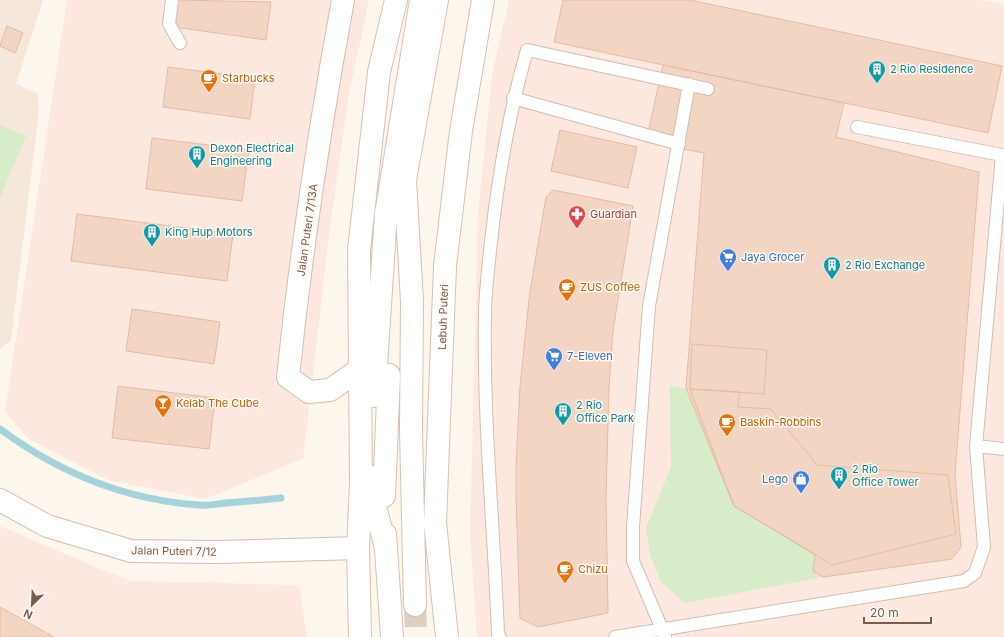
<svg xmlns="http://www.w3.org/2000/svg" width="1004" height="637" font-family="Inter,sans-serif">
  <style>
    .residential { fill: #f5e8da }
    .commercial { fill: #fde8e0 }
    .green { fill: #d8ecc9 }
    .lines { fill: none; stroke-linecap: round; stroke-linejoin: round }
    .stream { stroke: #a5d3da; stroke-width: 7 }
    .building { fill: #f3d5c3; stroke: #e6bba3 }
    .secondary-tunnel { stroke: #dcd0c4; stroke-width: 22; stroke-dasharray: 22 11; stroke-linecap: butt }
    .lane-casing { stroke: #d1beb0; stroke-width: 14 }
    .street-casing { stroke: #d1beb0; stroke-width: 24 }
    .secondary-casing { stroke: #d6c0b0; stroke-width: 24 }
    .lane { stroke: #fff; stroke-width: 12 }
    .street { stroke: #fff; stroke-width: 22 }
    .secondary { stroke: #fff; stroke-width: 22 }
    .labels { text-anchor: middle; stroke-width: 3; stroke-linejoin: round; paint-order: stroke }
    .culture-label { font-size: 11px; fill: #0d838f; stroke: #fffaf3; text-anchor: start }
    .food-label { font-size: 11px; fill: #c56008; stroke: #fffaf3; text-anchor: start }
    .health-label { font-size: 11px; fill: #be3a42; stroke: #fffaf3; text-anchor: start }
    .street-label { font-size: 11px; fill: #7a5c4d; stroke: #fffaf3 }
    .shop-label { font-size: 11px; fill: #366cbe; stroke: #fffaf3; text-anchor: start }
  </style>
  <rect width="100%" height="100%" fill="#fdf6ec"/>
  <path class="residential" d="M0,0H43L16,84L38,94L39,111L11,340L0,349Z"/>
  <path class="commercial" d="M67,0H369L349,94L330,227L303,459L205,499L108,480L29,439L5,412Z
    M509,0H982L1004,4V637H477L470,536L478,212L492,75Z
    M0,526L129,581L299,585L307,637H0Z"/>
  <path class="green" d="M0,125L26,136L0,198Z
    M670,386L686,388L815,554L813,571L823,577L685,603L661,582L650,555L646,528L671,467Z"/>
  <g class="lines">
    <path class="stream" d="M0,429C58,472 126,500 199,505C208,506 217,504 226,503C244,502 262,500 281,498"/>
  </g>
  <path class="building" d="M177,0L271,2L266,40L174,27Z
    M563,0H690L1002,66L988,133L554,42Z
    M7,26L23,33L15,53L0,46Z
    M663,65L844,103L836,137L979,172L955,474L961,547L952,559L823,577L813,571L815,554L734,506L686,388L704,153L646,142Z
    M168,67L255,78L250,119L163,107Z
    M560,130L637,147L628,188L551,171Z
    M152,138L249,150L242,201L146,189Z
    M553,190L633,206L613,331L609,386L606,497L608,613L538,627L520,618L516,496V465L520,387L530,291L546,197Z
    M77,214L233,234L227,281L71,261Z
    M132,309L220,322L214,364L126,351Z
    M692,344L767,350L764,394L690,389Z
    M118,386L215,398L209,449L112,438Z
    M690,389L739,392L738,407L771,409L817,465L948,475L956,534L832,565L734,506Z
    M0,607L54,637H0Z"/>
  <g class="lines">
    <path class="secondary-tunnel" d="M415,605L416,637"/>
    <g class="lane-casing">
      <path id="lane" d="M172,0L169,24L180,43
        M513,98L679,144
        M857,127L1002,155
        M976,446L1004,449
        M665,636L633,561V527L649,306L689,84
        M500,637L498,634C494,527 483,421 485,315C485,294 488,272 490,251C497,183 508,116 527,50L708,89
        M615,637L964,581L975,573L984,547L976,446L1002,155L1004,156"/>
    </g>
    <g class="street-casing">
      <path id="street" d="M343,0C320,125 301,251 288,377L309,392L330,390L360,369
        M0,500L47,526L131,551L217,552L358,548"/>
    </g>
    <g class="secondary-casing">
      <path id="secondary" d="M374,396L386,214L421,0
        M374,477V503L386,548
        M384,496L389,375
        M385,534L392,637
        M415,605L411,430L412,301L405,180L437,0
        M360,637L358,548L361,483L359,250L379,72L396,0
        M447,637L435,523L445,266L461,131L483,0"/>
    </g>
    <use href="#lane" class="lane"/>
    <use href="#street" class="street"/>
    <use href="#secondary" class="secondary"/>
  </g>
  <defs>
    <g id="building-pin" transform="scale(0.9)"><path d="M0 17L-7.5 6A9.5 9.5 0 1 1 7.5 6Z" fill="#0f9aa8" stroke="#fffaf3"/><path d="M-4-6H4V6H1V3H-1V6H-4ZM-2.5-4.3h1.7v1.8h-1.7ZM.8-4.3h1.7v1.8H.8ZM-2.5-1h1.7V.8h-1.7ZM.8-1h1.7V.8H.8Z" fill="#fff"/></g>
    <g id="cafe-pin" transform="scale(0.9)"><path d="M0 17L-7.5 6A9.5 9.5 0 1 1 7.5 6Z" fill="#e8710a" stroke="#fffaf3"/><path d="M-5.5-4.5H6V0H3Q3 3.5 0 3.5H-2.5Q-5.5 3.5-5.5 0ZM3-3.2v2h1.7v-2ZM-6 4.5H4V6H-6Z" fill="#fff"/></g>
    <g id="pharmacy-pin" transform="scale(0.9)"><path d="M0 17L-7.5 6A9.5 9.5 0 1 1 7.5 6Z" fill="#e0444e" stroke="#fffaf3"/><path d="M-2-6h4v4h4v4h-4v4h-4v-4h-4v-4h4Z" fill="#fff"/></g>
    <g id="supermarket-pin" transform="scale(0.9)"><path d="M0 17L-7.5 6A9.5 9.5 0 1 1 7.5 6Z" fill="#3f7fe0" stroke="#fffaf3"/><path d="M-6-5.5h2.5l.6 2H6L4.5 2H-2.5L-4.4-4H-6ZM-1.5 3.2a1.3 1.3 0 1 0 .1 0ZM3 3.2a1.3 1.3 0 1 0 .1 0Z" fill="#fff"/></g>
    <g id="bar-pin" transform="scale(0.9)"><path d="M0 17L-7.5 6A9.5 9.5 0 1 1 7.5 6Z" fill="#e8710a" stroke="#fffaf3"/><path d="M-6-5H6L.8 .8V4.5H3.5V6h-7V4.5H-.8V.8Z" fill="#fff"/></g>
    <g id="shop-pin" transform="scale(0.9)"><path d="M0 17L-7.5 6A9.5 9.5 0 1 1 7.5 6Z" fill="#3f7fe0" stroke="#fffaf3"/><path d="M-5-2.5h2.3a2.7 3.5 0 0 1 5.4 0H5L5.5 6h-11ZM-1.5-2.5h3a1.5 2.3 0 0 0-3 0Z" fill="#fff"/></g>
  </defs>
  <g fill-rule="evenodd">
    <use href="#building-pin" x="877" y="69"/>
    <use href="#cafe-pin" x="209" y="78"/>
    <use href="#building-pin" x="197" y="154"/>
    <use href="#pharmacy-pin" x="577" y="214"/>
    <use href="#building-pin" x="152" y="232"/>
    <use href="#supermarket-pin" x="728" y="257"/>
    <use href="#building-pin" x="832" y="265"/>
    <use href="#cafe-pin" x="567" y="287"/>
    <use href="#supermarket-pin" x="554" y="356"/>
    <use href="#bar-pin" x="163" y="403"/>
    <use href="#building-pin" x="563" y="411"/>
    <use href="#cafe-pin" x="727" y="422"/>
    <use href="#building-pin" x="839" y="475"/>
    <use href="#shop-pin" x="801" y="479"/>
    <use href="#cafe-pin" x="565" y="569"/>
  </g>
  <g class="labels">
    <g class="culture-label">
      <text x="890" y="73">2 Rio Residence</text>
      <text x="210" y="152">Dexon Electrical<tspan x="210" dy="13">Engineering</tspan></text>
      <text x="165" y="236">King Hup Motors</text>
      <text x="845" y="269">2 Rio Exchange</text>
      <text x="576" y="409">2 Rio<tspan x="576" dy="13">Office Park</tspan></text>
      <text x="852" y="473">2 Rio<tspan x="852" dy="13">Office Tower</tspan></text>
    </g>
    <g class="food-label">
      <text x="222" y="82">Starbucks</text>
      <text x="580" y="291">ZUS Coffee</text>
      <text x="176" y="407">Kelab The Cube</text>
      <text x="740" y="426">Baskin-Robbins</text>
      <text x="578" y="573">Chizu</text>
    </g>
    <g class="health-label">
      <text x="590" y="218">Guardian</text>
    </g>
    <g class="street-label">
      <text transform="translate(307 230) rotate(-82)" y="4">Jalan Puteri 7/13A</text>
      <text transform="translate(443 317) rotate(-88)" y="4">Lebuh Puteri</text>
      <text transform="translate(174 551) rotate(1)" y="4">Jalan Puteri 7/12</text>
    </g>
    <g class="shop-label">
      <text x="741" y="261">Jaya Grocer</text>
      <text x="567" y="360">7-Eleven</text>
      <text x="788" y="483" text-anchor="end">Lego</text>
    </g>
  </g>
  <g transform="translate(32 605) rotate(204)" stroke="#fffaf3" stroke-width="3" paint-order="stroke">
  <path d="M0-3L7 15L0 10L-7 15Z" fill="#7a5c4d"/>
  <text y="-6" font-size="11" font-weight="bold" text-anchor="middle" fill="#7a5c4d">N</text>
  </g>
  <path d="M864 617v6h67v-6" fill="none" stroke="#7a5c4d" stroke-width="2"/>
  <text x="870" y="617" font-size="12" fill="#7a5c4d" stroke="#fffaf3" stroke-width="3" paint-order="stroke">20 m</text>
</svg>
